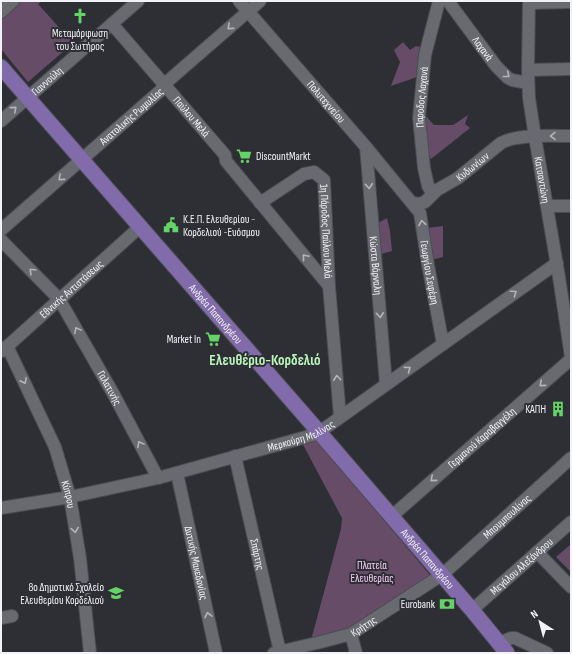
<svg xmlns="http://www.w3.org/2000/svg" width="572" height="654" font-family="'Sofia Sans Condensed',sans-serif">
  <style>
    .green { fill: #664c67 }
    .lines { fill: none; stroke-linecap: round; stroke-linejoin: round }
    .minor-casing { stroke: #4b4c51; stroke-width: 14 }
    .major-casing { stroke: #4b4c51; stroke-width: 17 }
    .minor { stroke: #686a70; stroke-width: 12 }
    .major { stroke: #816bab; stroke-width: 15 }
    .oneway { stroke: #b4b5ba }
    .labels { text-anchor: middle; stroke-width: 4; stroke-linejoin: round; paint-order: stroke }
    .poi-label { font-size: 11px; fill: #f2f3f7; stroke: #2e2f35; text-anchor: end }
    .street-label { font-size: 11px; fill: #f2f3f7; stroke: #2e2f35 }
    .park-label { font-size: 11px; fill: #fdcfff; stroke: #2e2f35 }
    .district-label { font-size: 15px; font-weight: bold; fill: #baf5b9; stroke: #2e2f35 }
  </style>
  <rect width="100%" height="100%" fill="#2e2f35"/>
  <path class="green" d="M20,1H42L38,4L73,43L28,82L1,49V18Z
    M403,42L410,50L416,46L423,47L420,76L391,86L400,62L394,50Z
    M423,113L434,125H453L468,115L465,124L470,128L431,159L423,150Z
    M387,218L390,231L392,251L378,255V223Z
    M443,226V257L431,260L427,228Z
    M313,435L434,580L351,634L310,644L341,529L342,518L300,439Z
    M571,544V572L556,557Z"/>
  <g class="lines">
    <g class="minor-casing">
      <g id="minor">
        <path id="s1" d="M239,1L366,147L420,213L428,265L443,344"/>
        <path id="s2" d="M448,1L496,66L508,78L512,80L528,83"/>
        <path id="s3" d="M529,1L528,70L529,98L535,137L559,277L571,357"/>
        <path d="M529,3L571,2"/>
        <path d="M1,12L13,1"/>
        <path id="s4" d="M112,24L225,155L226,161L329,286L340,417"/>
        <path d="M528,70L571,69"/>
        <path id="s5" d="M1,121L138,1"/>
        <path id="s6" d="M366,147L386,384"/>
        <path id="s7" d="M433,194L428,186L424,168L419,118L425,55L439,1"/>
        <path id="s8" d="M260,203L304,174L314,172L324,180L329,286"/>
        <path id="s9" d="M413,203L419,204L425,202L437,190L458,178L501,143C516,134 553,136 571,136"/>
        <path d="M547,206H571"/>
        <path id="s10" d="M1,230L160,91L168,81L260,1"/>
        <path id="s11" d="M1,240L59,299L114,395L158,478"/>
        <path id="s12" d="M7,346L55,447L70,497L80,558L90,653"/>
        <path id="s13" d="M2,351L141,226"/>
        <path id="s14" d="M235,456L280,652"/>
        <path id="s15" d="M177,473L216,653"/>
        <path id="s16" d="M1,508L70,497L158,478L313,435L328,426L557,263"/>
        <path id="s17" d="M392,516L571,359"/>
        <path d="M537,552L571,587"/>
        <path id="s18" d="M472,610L571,522"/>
        <path d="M1,618L12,616"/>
        <path d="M351,634L356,653"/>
        <path d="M499,643L511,638H515L547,653"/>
        <path id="s19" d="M274,653L321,642L351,634L434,580L442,575L571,458"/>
      </g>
    </g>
    <g class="major-casing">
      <g id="major">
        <path id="s20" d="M1,67L319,432L472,610L507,653"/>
      </g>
    </g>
    <use href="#minor" class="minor"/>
    <use href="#major" class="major"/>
  </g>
  <defs><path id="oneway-chevron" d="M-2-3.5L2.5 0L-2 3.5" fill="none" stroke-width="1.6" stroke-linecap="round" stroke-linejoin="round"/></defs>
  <g class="oneway">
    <use href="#oneway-chevron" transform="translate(230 27) rotate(139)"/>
    <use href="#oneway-chevron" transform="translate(507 75) rotate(39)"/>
    <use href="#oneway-chevron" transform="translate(14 109) rotate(-41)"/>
    <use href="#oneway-chevron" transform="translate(553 136) rotate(179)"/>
    <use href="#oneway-chevron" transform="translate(61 178) rotate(139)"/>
    <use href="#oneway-chevron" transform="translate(369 186) rotate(85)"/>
    <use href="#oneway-chevron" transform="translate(422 223) rotate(-99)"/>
    <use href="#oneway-chevron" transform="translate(305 257) rotate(-130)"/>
    <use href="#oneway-chevron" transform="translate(32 271) rotate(-135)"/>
    <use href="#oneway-chevron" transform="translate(514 293) rotate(-35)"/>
    <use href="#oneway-chevron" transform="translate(380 315) rotate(85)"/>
    <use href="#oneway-chevron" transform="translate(77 330) rotate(-119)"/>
    <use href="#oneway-chevron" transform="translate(408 369) rotate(-36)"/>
    <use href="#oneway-chevron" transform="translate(337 378) rotate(-95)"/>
    <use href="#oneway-chevron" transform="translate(24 381) rotate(64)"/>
    <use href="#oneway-chevron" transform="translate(542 384) rotate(139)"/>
    <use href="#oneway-chevron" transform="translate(140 444) rotate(-118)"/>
    <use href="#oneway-chevron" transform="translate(433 479) rotate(139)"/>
    <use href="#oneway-chevron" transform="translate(75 530) rotate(81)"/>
    <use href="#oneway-chevron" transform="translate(208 615) rotate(-102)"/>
  </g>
  <defs>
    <g id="church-bare" transform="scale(1.2)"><path d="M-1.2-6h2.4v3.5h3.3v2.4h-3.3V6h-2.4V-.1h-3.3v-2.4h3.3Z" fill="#65d467" stroke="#2e2f35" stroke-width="2.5" paint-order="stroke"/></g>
    <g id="supermarket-bare" transform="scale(1.2)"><path d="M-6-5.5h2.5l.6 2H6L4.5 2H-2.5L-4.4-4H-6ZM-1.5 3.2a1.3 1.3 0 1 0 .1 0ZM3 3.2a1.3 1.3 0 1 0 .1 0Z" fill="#65d467" stroke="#2e2f35" stroke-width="2.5" paint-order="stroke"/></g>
    <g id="civic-bare" transform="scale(1.2)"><path d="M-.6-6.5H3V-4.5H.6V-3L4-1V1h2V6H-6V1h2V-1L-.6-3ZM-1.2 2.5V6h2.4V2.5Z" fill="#65d467" stroke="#2e2f35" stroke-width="2.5" paint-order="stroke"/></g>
    <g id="building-bare" transform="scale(1.2)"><path d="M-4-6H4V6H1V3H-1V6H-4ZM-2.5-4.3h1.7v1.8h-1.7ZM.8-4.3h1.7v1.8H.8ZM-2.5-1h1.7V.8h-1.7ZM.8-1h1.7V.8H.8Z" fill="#65d467" stroke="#2e2f35" stroke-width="2.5" paint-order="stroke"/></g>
    <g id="school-bare" transform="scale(1.2)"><path d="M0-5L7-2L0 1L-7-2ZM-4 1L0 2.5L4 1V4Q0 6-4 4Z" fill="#65d467" stroke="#2e2f35" stroke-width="2.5" paint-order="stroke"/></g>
    <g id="bank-bare" transform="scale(1.2)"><path d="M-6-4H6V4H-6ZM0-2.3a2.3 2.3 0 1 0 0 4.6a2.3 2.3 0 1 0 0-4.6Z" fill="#65d467" stroke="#2e2f35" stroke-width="2.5" paint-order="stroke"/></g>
  </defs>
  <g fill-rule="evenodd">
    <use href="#church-bare" x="80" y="16"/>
    <use href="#supermarket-bare" x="244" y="156"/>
    <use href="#civic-bare" x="171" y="225"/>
    <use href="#supermarket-bare" x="213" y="339"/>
    <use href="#building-bare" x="558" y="409"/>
    <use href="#school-bare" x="116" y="593"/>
    <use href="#bank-bare" x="447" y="604"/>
  </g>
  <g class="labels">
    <g class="poi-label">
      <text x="80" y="37" text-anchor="middle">Μεταμόρφωση<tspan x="80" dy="13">του Σωτήρος</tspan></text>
      <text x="256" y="160" text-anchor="start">DiscountMarkt</text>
      <text x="183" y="223" text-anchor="start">Κ.Ε.Π. Ελευθερίου -<tspan x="183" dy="13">Κορδελιού -Ευόσμου</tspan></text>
      <text x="201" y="343">Market In</text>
      <text x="546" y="413">ΚΑΠΗ</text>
      <text x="104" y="591">8ο Δημοτικό Σχολείο<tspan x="104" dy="13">Ελευθερίου Κορδελιού</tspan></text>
      <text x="435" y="608">Eurobank</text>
    </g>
    <g class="street-label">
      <text dy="4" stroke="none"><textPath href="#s2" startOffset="59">Λαχανά</textPath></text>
      <text dy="4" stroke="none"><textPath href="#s5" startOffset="61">Γιαννούλη</textPath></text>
      <text dy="4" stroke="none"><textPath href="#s7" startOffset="99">Παροδος Λαχανά</textPath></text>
      <text dy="4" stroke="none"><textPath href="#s1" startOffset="133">Πολυτεχνείου</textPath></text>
      <text dy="4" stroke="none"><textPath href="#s10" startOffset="173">Ανατολικής Ρωμυλίας</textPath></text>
      <text dy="4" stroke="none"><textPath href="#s4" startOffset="122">Παύλου Μελά</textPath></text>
      <text dy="4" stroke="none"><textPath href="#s9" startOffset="72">Κυδωνίων</textPath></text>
      <text dy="4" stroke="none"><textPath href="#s3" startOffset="180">Κατσαντώνη</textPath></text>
      <text dy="4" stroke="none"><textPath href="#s8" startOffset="127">1η Πάροδος Παύλου Μελά</textPath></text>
      <text dy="4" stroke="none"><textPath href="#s6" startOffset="119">Κώστα Βάρναλη</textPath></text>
      <text dy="4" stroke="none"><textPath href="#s1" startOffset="339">Γεωργίου Σεφέρη</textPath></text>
      <text dy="4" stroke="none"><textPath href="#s13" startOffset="93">Εθνικής Αντιστάσεως</textPath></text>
      <text dy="4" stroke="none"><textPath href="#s20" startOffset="327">Ανδρέα Παπανδρέου</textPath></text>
      <text dy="4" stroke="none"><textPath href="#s11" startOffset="185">Γαλατινής</textPath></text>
      <text dy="4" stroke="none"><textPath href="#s16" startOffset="309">Μερκούρη Μελίνας</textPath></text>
      <text dy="4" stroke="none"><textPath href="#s17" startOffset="119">Γερμανού Καραβαγγέλη</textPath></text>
      <text dy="4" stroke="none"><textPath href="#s12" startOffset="161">Κύπρου</textPath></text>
      <text dy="4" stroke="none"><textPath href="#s19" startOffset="275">Μπουμπουλίνας</textPath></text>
      <text dy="4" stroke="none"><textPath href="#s14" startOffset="101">Σπάρτης</textPath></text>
      <text dy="4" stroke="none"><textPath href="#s20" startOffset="651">Ανδρέα Παπανδρέου</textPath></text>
      <text dy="4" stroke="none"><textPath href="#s15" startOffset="92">Δυτικής Μακεδονίας</textPath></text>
      <text dy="4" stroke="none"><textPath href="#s18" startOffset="66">Μεγάλου Αλεξάνδρου</textPath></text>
      <text dy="4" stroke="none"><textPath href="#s19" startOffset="94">Κρήτης</textPath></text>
    </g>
    <g class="park-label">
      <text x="372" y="569">Πλατεία<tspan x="372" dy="13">Ελευθερίας</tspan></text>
    </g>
    <g class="district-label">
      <text x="265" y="365">Ελευθέριο-Κορδελιό</text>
    </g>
  </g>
  <rect width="572" height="654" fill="none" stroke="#f2f3f7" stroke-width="4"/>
  <g transform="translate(540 622) rotate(324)" stroke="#2e2f35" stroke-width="3" paint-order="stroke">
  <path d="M0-3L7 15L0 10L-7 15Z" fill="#f2f3f7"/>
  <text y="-6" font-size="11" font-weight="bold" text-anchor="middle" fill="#f2f3f7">N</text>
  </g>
</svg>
